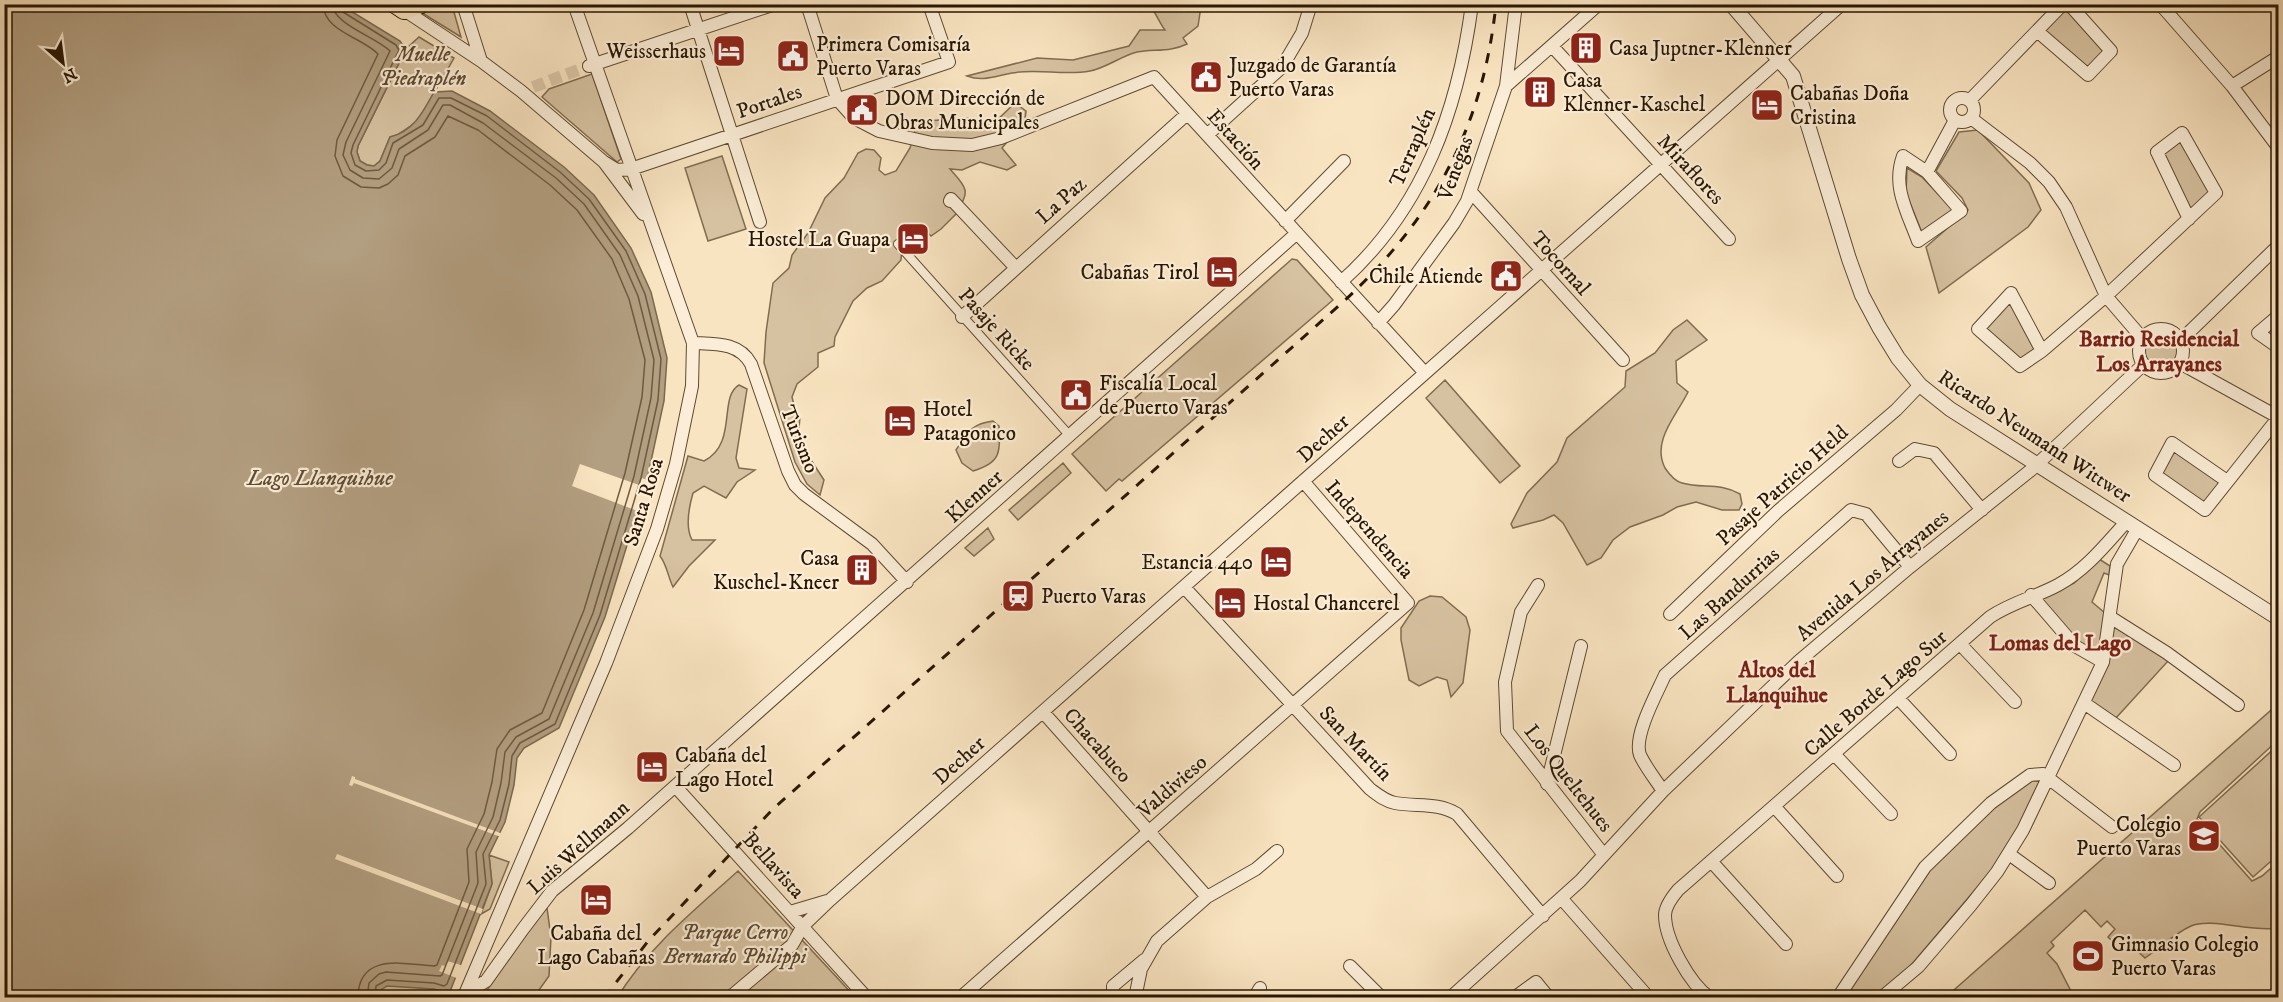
<svg xmlns="http://www.w3.org/2000/svg" width="2283" height="1002" font-family="'IM FELL DW Pica',serif">
  <style>
    .green { fill: #d6c1a0; stroke: #806c50; stroke-width: 1.5 }
    .water { fill: #b29e80; stroke: #7b684d; stroke-width: 1.5 }
    .pier { fill: #f9e4c1 }
    .lines { fill: none; stroke-linecap: round; stroke-linejoin: round }
    .shore { stroke: #6e5a40; stroke-width: 1.5 }
    .minor-tunnel { stroke: #dac5a4; stroke-width: 12; stroke-dasharray: 12 6; stroke-linecap: butt }
    .pedestrian-casing { stroke: #5d4a31; stroke-width: 10 }
    .minor-casing { stroke: #5d4a31; stroke-width: 14 }
    .tertiary-casing { stroke: #5d4a31; stroke-width: 16 }
    .primary-casing { stroke: #291601; stroke-width: 20 }
    .pedestrian { stroke: #fbedd7; stroke-width: 8 }
    .minor { stroke: #fbedd7; stroke-width: 12 }
    .tertiary { stroke: #fbedd7; stroke-width: 14 }
    .primary { stroke: #f9e4c1; stroke-width: 18 }
    .rail { stroke: #291601; stroke-width: 3; stroke-dasharray: 10 10; stroke-linecap: butt }
    .labels { text-anchor: middle; stroke-width: 4.5; stroke-linejoin: round; paint-order: stroke }
    .poi-label { font-size: 21px; fill: #291601; stroke: #fbedd7; text-anchor: start }
    .park-label { font-size: 21px; font-style: italic; fill: #5d4931; stroke: #fbedd7 }
    .street-label { font-size: 21px; fill: #291601; stroke: #fbedd7 }
    .neighbourhood-label { font-size: 22px; font-weight: bold; fill: #7a1f14; stroke: #fbedd7 }
    .water-label { font-size: 22px; font-style: italic; fill: #604c34; stroke: #fbedd7 }
  </style>
  <rect width="100%" height="100%" fill="#f9e4c1"/>
  <filter id="stains"><feTurbulence type="fractalNoise" baseFrequency=".00333" numOctaves="4"/><feColorMatrix values="0 0 0 0 .2 0 0 0 0 .09 0 0 0 0 .02 0 0 0 .5 -.17"/></filter>
  <radialGradient id="worn" r=".72"><stop offset=".6" stop-color="#630" stop-opacity="0"/><stop offset="1" stop-color="#630" stop-opacity=".3"/></radialGradient>
  <path class="green" d="M1198,4L1201,6L1198,26L1183,38L1187,44C1171,52 1154,49 1137,52C1121,56 1106,68 1090,71C1064,76 1038,68 1012,73C995,76 983,82 967,76L1037,58L1073,60L1129,46L1140,30H1165C1159,23 1155,9 1148,5Z
    M439,5H452L461,37L419,11Z
    M2067,6L2108,51L2088,73L2042,32Z
    M419,37L454,58L418,121L397,135L390,137L380,161L374,166L367,165L360,161L357,152L358,146L406,49Z
    M592,74L621,159L617,162L542,97L549,89Z
    M1015,103L1026,111L1025,120L1002,148L1016,165L1007,170L980,162L962,170L950,169C963,184 973,191 957,209L959,211L941,229L931,236L928,233C908,240 902,238 901,260L882,281L867,288L853,301L835,337L834,346L818,353V367L797,384L792,397L794,405L800,417L798,440L824,480L820,495L807,484L795,462L764,363L766,332L773,283L789,268L792,255L808,233L825,198L844,178L858,153L866,149L874,150L881,158L879,170L885,175L896,171L910,148L915,130L925,121L970,118L985,125L996,121Z
    M1978,130L2029,183L2041,210L2028,227L1939,293L1926,247L1968,210L1962,198L1936,171L1959,132Z
    M2181,138L2212,193L2190,213L2161,153Z
    M722,156L746,229L708,241L685,168Z
    M1907,168L1922,177L1955,212L1923,235L1906,193Z
    M1292,259L1297,260L1333,300L1122,481L1119,479L1106,491L1072,454Z
    M2010,299L2037,349L2020,362L1983,329Z
    M1687,320L1707,340L1676,361L1677,383L1688,392C1677,415 1651,441 1665,468C1669,474 1674,481 1682,483C1703,489 1719,482 1740,494L1742,504L1739,510H1722L1696,502L1677,507L1663,515L1630,527L1613,540L1601,558L1587,565L1563,523L1554,515L1543,520L1513,528L1511,524L1527,493L1557,462L1567,438L1625,387L1626,371L1655,353L1673,330Z
    M2141 351a20 20 0 1 1 40 0a20 20 0 1 1-40 0Z
    M1445,380L1520,466L1500,483L1426,398Z
    M739,385L747,389L736,458L739,468L755,470L737,482L726,498L704,486L693,493C689,507 685,527 692,540H715L689,566L673,587C668,577 667,565 660,556L688,456L704,461C738,444 718,397 739,385Z
    M993,421L999,426C1001,453 1000,463 973,471L962,463L956,450C968,432 971,424 993,421Z
    M2173,445L2225,482L2205,508L2157,475Z
    M1063,463L1071,473L1018,520L1009,510Z
    M988,528L994,539L974,556L965,548Z
    M2099,559L2110,566L2109,575L2104,573L2092,602L2105,613L2100,656L2078,641L2039,599L2074,583Z
    M1430,596L1442,597L1466,617L1470,630L1463,683L1451,697L1447,680L1437,677L1419,686L1409,680L1401,640V628L1419,601Z
    M2113,622L2169,660L2115,719L2089,702Z
    M2278,704V740L2200,812L2197,819L2252,881L2262,876L2278,862V928C2253,933 2211,917 2191,926C2175,933 2160,948 2145,958L2121,936L2113,942L2108,937L2115,929L2107,921L2101,927L2085,910L2051,942L2054,946L2047,953L2057,964L2074,997H1946Z
    M2278,745V855L2253,877L2199,817Z
    M2047,773L2003,857L1894,985L1871,997L1844,998L1928,869L1993,806L2031,778Z
    M489,855L509,862L490,909L481,914L492,884Z
    M738,871L855,997L617,998C647,948 696,909 738,871Z
    M547,908L551,937L549,976L534,997L482,998L537,914Z
    M387,985L434,989L449,994L447,997H381V990Z"/>
  <path class="water" d="M5,5H341L400,41L406,49L358,146L357,152L360,161L367,165L374,166L380,161L390,137C414,131 423,112 434,92L452,91L490,111L564,167L594,195L631,248L651,292L667,358L664,401L647,480L605,617L559,728L524,748L517,758L514,785L505,822L489,855L492,884L449,994L434,989L387,986L381,990V998H5Z"/>
  <path class="pier" d="M580,464L639,485L642,478L650,481L640,512L572,486Z
    M352,776L355,777V779L503,834L501,837L354,783L352,786L349,785Z
    M337,854L483,909L481,914L335,859Z
    M447,961L461,965L459,979L439,971L442,965L445,966Z"/>
  <g class="lines">
    <path class="shore" d="M323,4C324,32 362,37 378,54L337,140L335,156L343,176L361,187L379,188L388,184L398,175L405,156L435,137L448,116L478,130L550,185L577,210L612,259L629,299L645,360L642,397L625,473L584,610L542,713L510,730L497,749L492,782L484,814L467,849L469,882L437,965L434,966C404,964 358,952 358,998
      M332,4C333,24 376,37 390,51L346,142L343,155L350,170L363,178L379,179L392,168L399,149L428,130L443,105H450L483,123L556,178L584,204L620,255L638,296L654,360L651,398L634,476L593,613L549,719L516,737L505,752L501,783L493,817L476,852L478,883L442,975L440,976L386,972L379,974L369,983L367,998
      M340,4L343,12L396,45L399,50L353,145L351,153L355,165L366,171L379,170L386,163L393,143L423,125L439,98H451L487,116L560,172L589,199L626,251L645,294L661,359L658,400L641,478L600,615L555,724L520,743L512,756L509,784L500,820L483,854L486,884L447,984L444,986L434,983L387,980L376,986L375,998"/>
    <path class="minor-tunnel" d="M533,87L589,66"/>
    <g class="pedestrian-casing">
      <path id="pedestrian" d="M898,244L1070,436"/>
    </g>
    <g class="minor-casing">
      <path id="minor" d="M463,4L481,61
        M690,4L760,222
        M807,4L837,99L854,118L879,131L932,143L972,145L1001,138L1154,77L1425,373
        M2160,4L2232,86L2278,147
        M404,10L481,61L521,91L604,162L643,214
        M2037,31L2088,75L2111,51L2069,4
        M1552,46L1729,239
        M589,66L775,4
        M1506,86L1599,4
        M2232,86L2278,57
        M1950 110a12 12 0 1 1 24 0a12 12 0 1 1-24 0Z
        M1970,100L2063,4
        M1971,118L2030,163L2049,182L2066,207L2106,296L2143,339
        M1207,135L1282,67L1302,33L1311,4
        M1903,156L1927,172L1961,211L1918,241C1907,211 1892,187 1903,156Z
        M604,162L617,170L631,169L949,62L929,4
        M1927,172L1955,120
        M1471,192L1623,360
        M950,201L951,199L1016,268
        M1285,221L1344,161
        M1341,282C1423,209 1458,111 1472,4
        M2011,293L2042,351L2020,366L1978,329Z
        M2278,316L2258,333L2278,347
        M962,317L1187,114
        M1378,323L1394,305L1454,223L1467,201L1506,86L1516,4
        M2139 351a22 22 0 1 1 44 0a22 22 0 1 1-44 0Z
        M2181,340L2278,246
        M693,343C715,344 739,342 751,364L788,471L795,485L804,494L872,544L907,582
        M2042,351L2106,296L2216,193L2182,133L2157,152L2189,219
        M2180,363L2278,417
        M1899,461L1915,449L1934,453L1982,510
        M2227,481L2172,443L2155,475L2205,510L2278,418
        M1538,585L1521,612L1505,682L1507,731L1604,855
        M1184,587L1370,789C1378,795 1385,801 1395,803C1417,807 1437,802 1457,814L1543,916
        M2031,595L2075,646L2103,662
        M1670,614L1778,511L1896,410L1920,385
        M2110,617L2167,653L2238,705
        M1960,644L2015,702
        M1898,698L1950,754
        M2084,703L2174,765
        M1043,712L1207,897
        M1834,754L1891,814
        M1547,784L1581,646
        M675,786L867,998
        M1663,791C1656,780 1646,768 1640,755C1633,736 1657,693 1665,675L1851,510L1866,514L1910,567
        M1774,806L1837,876
        M2009,854L2049,883
        M1711,861L1786,944
        M1562,899L1649,998
        M790,912L827,901
        M1350,966L1382,998
        M464,994L486,981L523,929L552,891L628,828L1297,233
        M465,994L606,663L657,529L676,464L692,386L693,343L574,4
        M729,998L792,945L803,926L830,900L1842,4
        M960,998L1408,603L1303,481
        M1116,998L1113,994V986L1144,960
        M1135,998L1141,969L1157,941L1207,897L1256,869L1277,851
        M1254,998L1260,988
        M1450,998L1580,881L1663,791L1799,661L1910,567L2031,470L2144,364
        M1514,998L1536,982L1549,998
        M1710,998C1690,984 1665,940 1665,915C1665,906 1673,896 1678,890L1990,617C2012,602 2036,597 2058,585C2086,570 2106,544 2127,521
        M1841,998V993L1925,867L1991,803L2030,775L2043,774L2112,827
        M1881,998L1918,967L1971,905L1997,872L2023,830L2103,662L2117,564L2138,528"/>
    </g>
    <g class="tertiary-casing">
      <path id="tertiary" d="M1731,4L1793,76L1849,259L1862,295L1879,327L1898,358L1920,385L1950,409L2278,618"/>
    </g>
    <g class="primary-casing">
      <path id="primary" d="M395,4L404,10L421,4"/>
    </g>
    <use href="#pedestrian" class="pedestrian"/>
    <use href="#minor" class="minor"/>
    <use href="#tertiary" class="tertiary"/>
    <use href="#primary" class="primary"/>
    <path class="rail" d="M604,998L649,940L773,809L1343,302C1433,219 1483,128 1496,4"/>
  </g>
  <defs>
    <g id="building-square" transform="scale(1.725)"><rect x="-9" y="-9" width="18" height="18" rx="4" fill="#8f2418" stroke="#fbedd7"/><path d="M-4-6H4V6H1V3H-1V6H-4ZM-2.5-4.3h1.7v1.8h-1.7ZM.8-4.3h1.7v1.8H.8ZM-2.5-1h1.7V.8h-1.7ZM.8-1h1.7V.8H.8Z" fill="#fff"/></g>
    <g id="hotel-square" transform="scale(1.725)"><rect x="-9" y="-9" width="18" height="18" rx="4" fill="#8f2418" stroke="#fbedd7"/><path d="M-6-4.5h1.5V1H6V5H4.5V3h-9V5H-6ZM-4 0a1.8 1.8 0 1 1 3.6 0ZM.5 0V-2.5h3Q6-2.5 6 0Z" fill="#fff"/></g>
    <g id="civic-square" transform="scale(1.725)"><rect x="-9" y="-9" width="18" height="18" rx="4" fill="#8f2418" stroke="#fbedd7"/><path d="M-.6-6.5H3V-4.5H.6V-3L4-1V1h2V6H-6V1h2V-1L-.6-3ZM-1.2 2.5V6h2.4V2.5Z" fill="#fff"/></g>
    <g id="station-square" transform="scale(1.725)"><rect x="-9" y="-9" width="18" height="18" rx="4" fill="#8f2418" stroke="#fbedd7"/><path d="M-3-6H3Q5-6 5-4V2Q5 4 3 4L4.5 6H3L1.5 4h-3L-3 6H-4.5L-3 4Q-5 4-5 2V-4Q-5-6-3-6ZM-3.5-4v3h7v-3ZM-3.5 1v1.5H-2V1ZM2 1v1.5H3.5V1Z" fill="#fff"/></g>
    <g id="school-square" transform="scale(1.725)"><rect x="-9" y="-9" width="18" height="18" rx="4" fill="#8f2418" stroke="#fbedd7"/><path d="M0-5L7-2L0 1L-7-2ZM-4 1L0 2.5L4 1V4Q0 6-4 4Z" fill="#fff"/></g>
    <g id="stadium-square" transform="scale(1.725)"><rect x="-9" y="-9" width="18" height="18" rx="4" fill="#8f2418" stroke="#fbedd7"/><path d="M0-5a6.5 5 0 1 0 0 10a6.5 5 0 1 0 0-10ZM-3.5-1.8h7v3.6h-7Z" fill="#fff"/></g>
  </defs>
  <g fill-rule="evenodd">
    <use href="#building-square" x="1586" y="48"/>
    <use href="#hotel-square" x="729" y="51"/>
    <use href="#civic-square" x="793" y="56"/>
    <use href="#civic-square" x="1206" y="77"/>
    <use href="#building-square" x="1540" y="92"/>
    <use href="#hotel-square" x="1767" y="105"/>
    <use href="#civic-square" x="862" y="110"/>
    <use href="#hotel-square" x="913" y="239"/>
    <use href="#hotel-square" x="1222" y="272"/>
    <use href="#civic-square" x="1506" y="276"/>
    <use href="#civic-square" x="1076" y="395"/>
    <use href="#hotel-square" x="900" y="421"/>
    <use href="#hotel-square" x="1276" y="562"/>
    <use href="#building-square" x="862" y="570"/>
    <use href="#station-square" x="1018" y="596"/>
    <use href="#hotel-square" x="1230" y="603"/>
    <use href="#hotel-square" x="652" y="767"/>
    <use href="#school-square" x="2204" y="836"/>
    <use href="#hotel-square" x="596" y="900"/>
    <use href="#stadium-square" x="2088" y="956"/>
  </g>
  <g class="labels">
    <g class="poi-label">
      <text x="816" y="51">Primera Comisaría<tspan x="816" dy="24">Puerto Varas</tspan></text>
      <text x="1609" y="55">Casa Juptner-Klenner</text>
      <text x="706" y="58" text-anchor="end">Weisserhaus</text>
      <text x="1229" y="72">Juzgado de Garantía<tspan x="1229" dy="24">Puerto Varas</tspan></text>
      <text x="1563" y="87">Casa<tspan x="1563" dy="24">Klenner-Kaschel</tspan></text>
      <text x="1790" y="100">Cabañas Doña<tspan x="1790" dy="24">Cristina</tspan></text>
      <text x="885" y="105">DOM Dirección de<tspan x="885" dy="24">Obras Municipales</tspan></text>
      <text x="890" y="246" text-anchor="end">Hostel La Guapa</text>
      <text x="1199" y="279" text-anchor="end">Cabañas Tirol</text>
      <text x="1483" y="283" text-anchor="end">Chile Atiende</text>
      <text x="1099" y="390">Fiscalía Local<tspan x="1099" dy="24">de Puerto Varas</tspan></text>
      <text x="923" y="416">Hotel<tspan x="923" dy="24">Patagonico</tspan></text>
      <text x="839" y="565" text-anchor="end">Casa<tspan x="839" dy="24">Kuschel-Kneer</tspan></text>
      <text x="1253" y="569" text-anchor="end">Estancia 440</text>
      <text x="1041" y="603">Puerto Varas</text>
      <text x="1253" y="610">Hostal Chancerel</text>
      <text x="675" y="762">Cabaña del<tspan x="675" dy="24">Lago Hotel</tspan></text>
      <text x="2181" y="831" text-anchor="end">Colegio<tspan x="2181" dy="24">Puerto Varas</tspan></text>
      <text x="596" y="940" text-anchor="middle">Cabaña del<tspan x="596" dy="24">Lago Cabañas</tspan></text>
      <text x="2111" y="951">Gimnasio Colegio<tspan x="2111" dy="24">Puerto Varas</tspan></text>
    </g>
    <g class="park-label">
      <text x="423" y="61">Muelle<tspan x="423" dy="24">Piedraplén</tspan></text>
      <text x="735" y="939">Parque Cerro<tspan x="735" dy="24">Bernardo Philippi</tspan></text>
    </g>
    <g class="street-label">
      <text transform="translate(769 101) rotate(-19)" y="7">Portales</text>
      <text transform="translate(1236 139) rotate(48)" y="7">Estación</text>
      <text transform="translate(1412 147) rotate(-66)" y="7">Terraplén</text>
      <text transform="translate(1455 168) rotate(-70)" y="7">Venegas</text>
      <text transform="translate(1691 169) rotate(47)" y="7">Miraflores</text>
      <text transform="translate(1061 200) rotate(-42)" y="7">La Paz</text>
      <text transform="translate(1561 263) rotate(48)" y="7">Tocornal</text>
      <text transform="translate(997 329) rotate(48)" y="7">Pasaje Ricke</text>
      <text transform="translate(2035 436) rotate(33)" y="7">Ricardo Neumann Wittwer</text>
      <text transform="translate(1323 438) rotate(-42)" y="7">Decher</text>
      <text transform="translate(800 439) rotate(68)" y="7">Turismo</text>
      <text transform="translate(1782 485) rotate(-42)" y="7">Pasaje Patricio Held</text>
      <text transform="translate(974 496) rotate(-42)" y="7">Klenner</text>
      <text transform="translate(643 502) rotate(-73)" y="7">Santa Rosa</text>
      <text transform="translate(1370 529) rotate(49)" y="7">Independencia</text>
      <text transform="translate(1872 575) rotate(-40)" y="7">Avenida Los Arrayanes</text>
      <text transform="translate(1729 593) rotate(-42)" y="7">Las Bandurrias</text>
      <text transform="translate(1875 693) rotate(-41)" y="7">Calle Borde Lago Sur</text>
      <text transform="translate(1356 743) rotate(46)" y="7">San Martín</text>
      <text transform="translate(1098 745) rotate(49)" y="7">Chacabuco</text>
      <text transform="translate(959 760) rotate(-42)" y="7">Decher</text>
      <text transform="translate(1569 778) rotate(52)" y="7">Los Queltehues</text>
      <text transform="translate(1172 786) rotate(-41)" y="7">Valdivieso</text>
      <text transform="translate(578 847) rotate(-42)" y="7">Luis Wellmann</text>
      <text transform="translate(774 865) rotate(48)" y="7">Bellavista</text>
    </g>
    <g class="neighbourhood-label">
      <text x="2159" y="346">Barrio Residencial<tspan x="2159" dy="25">Los Arrayanes</tspan></text>
      <text x="2060" y="650">Lomas del Lago</text>
      <text x="1777" y="677">Altos del<tspan x="1777" dy="25">Llanquihue</tspan></text>
    </g>
    <g class="water-label">
      <text x="320" y="485">Lago Llanquihue</text>
    </g>
  </g>
  <rect width="2283" height="1002" fill="none" stroke="#f9e4c1" stroke-width="24"/>
  <rect x="6" y="6" width="2271" height="990" fill="none" stroke="#291601" stroke-width="3"/>
  <rect x="12" y="12" width="2259" height="978" fill="none" stroke="#291601" stroke-width="1.5"/>
  <g transform="translate(63 63) rotate(152)" stroke="#fbedd7" stroke-width="4.5" paint-order="stroke">
  <path d="M0-4.5L10 22L0 15L-10 22Z" fill="#291601"/>
  <text y="-9" font-size="16" font-weight="bold" text-anchor="middle" fill="#291601">N</text>
  </g>
  <rect width="100%" height="100%" filter="url(#stains)"/>
  <rect width="100%" height="100%" fill="url(#worn)"/>
</svg>
